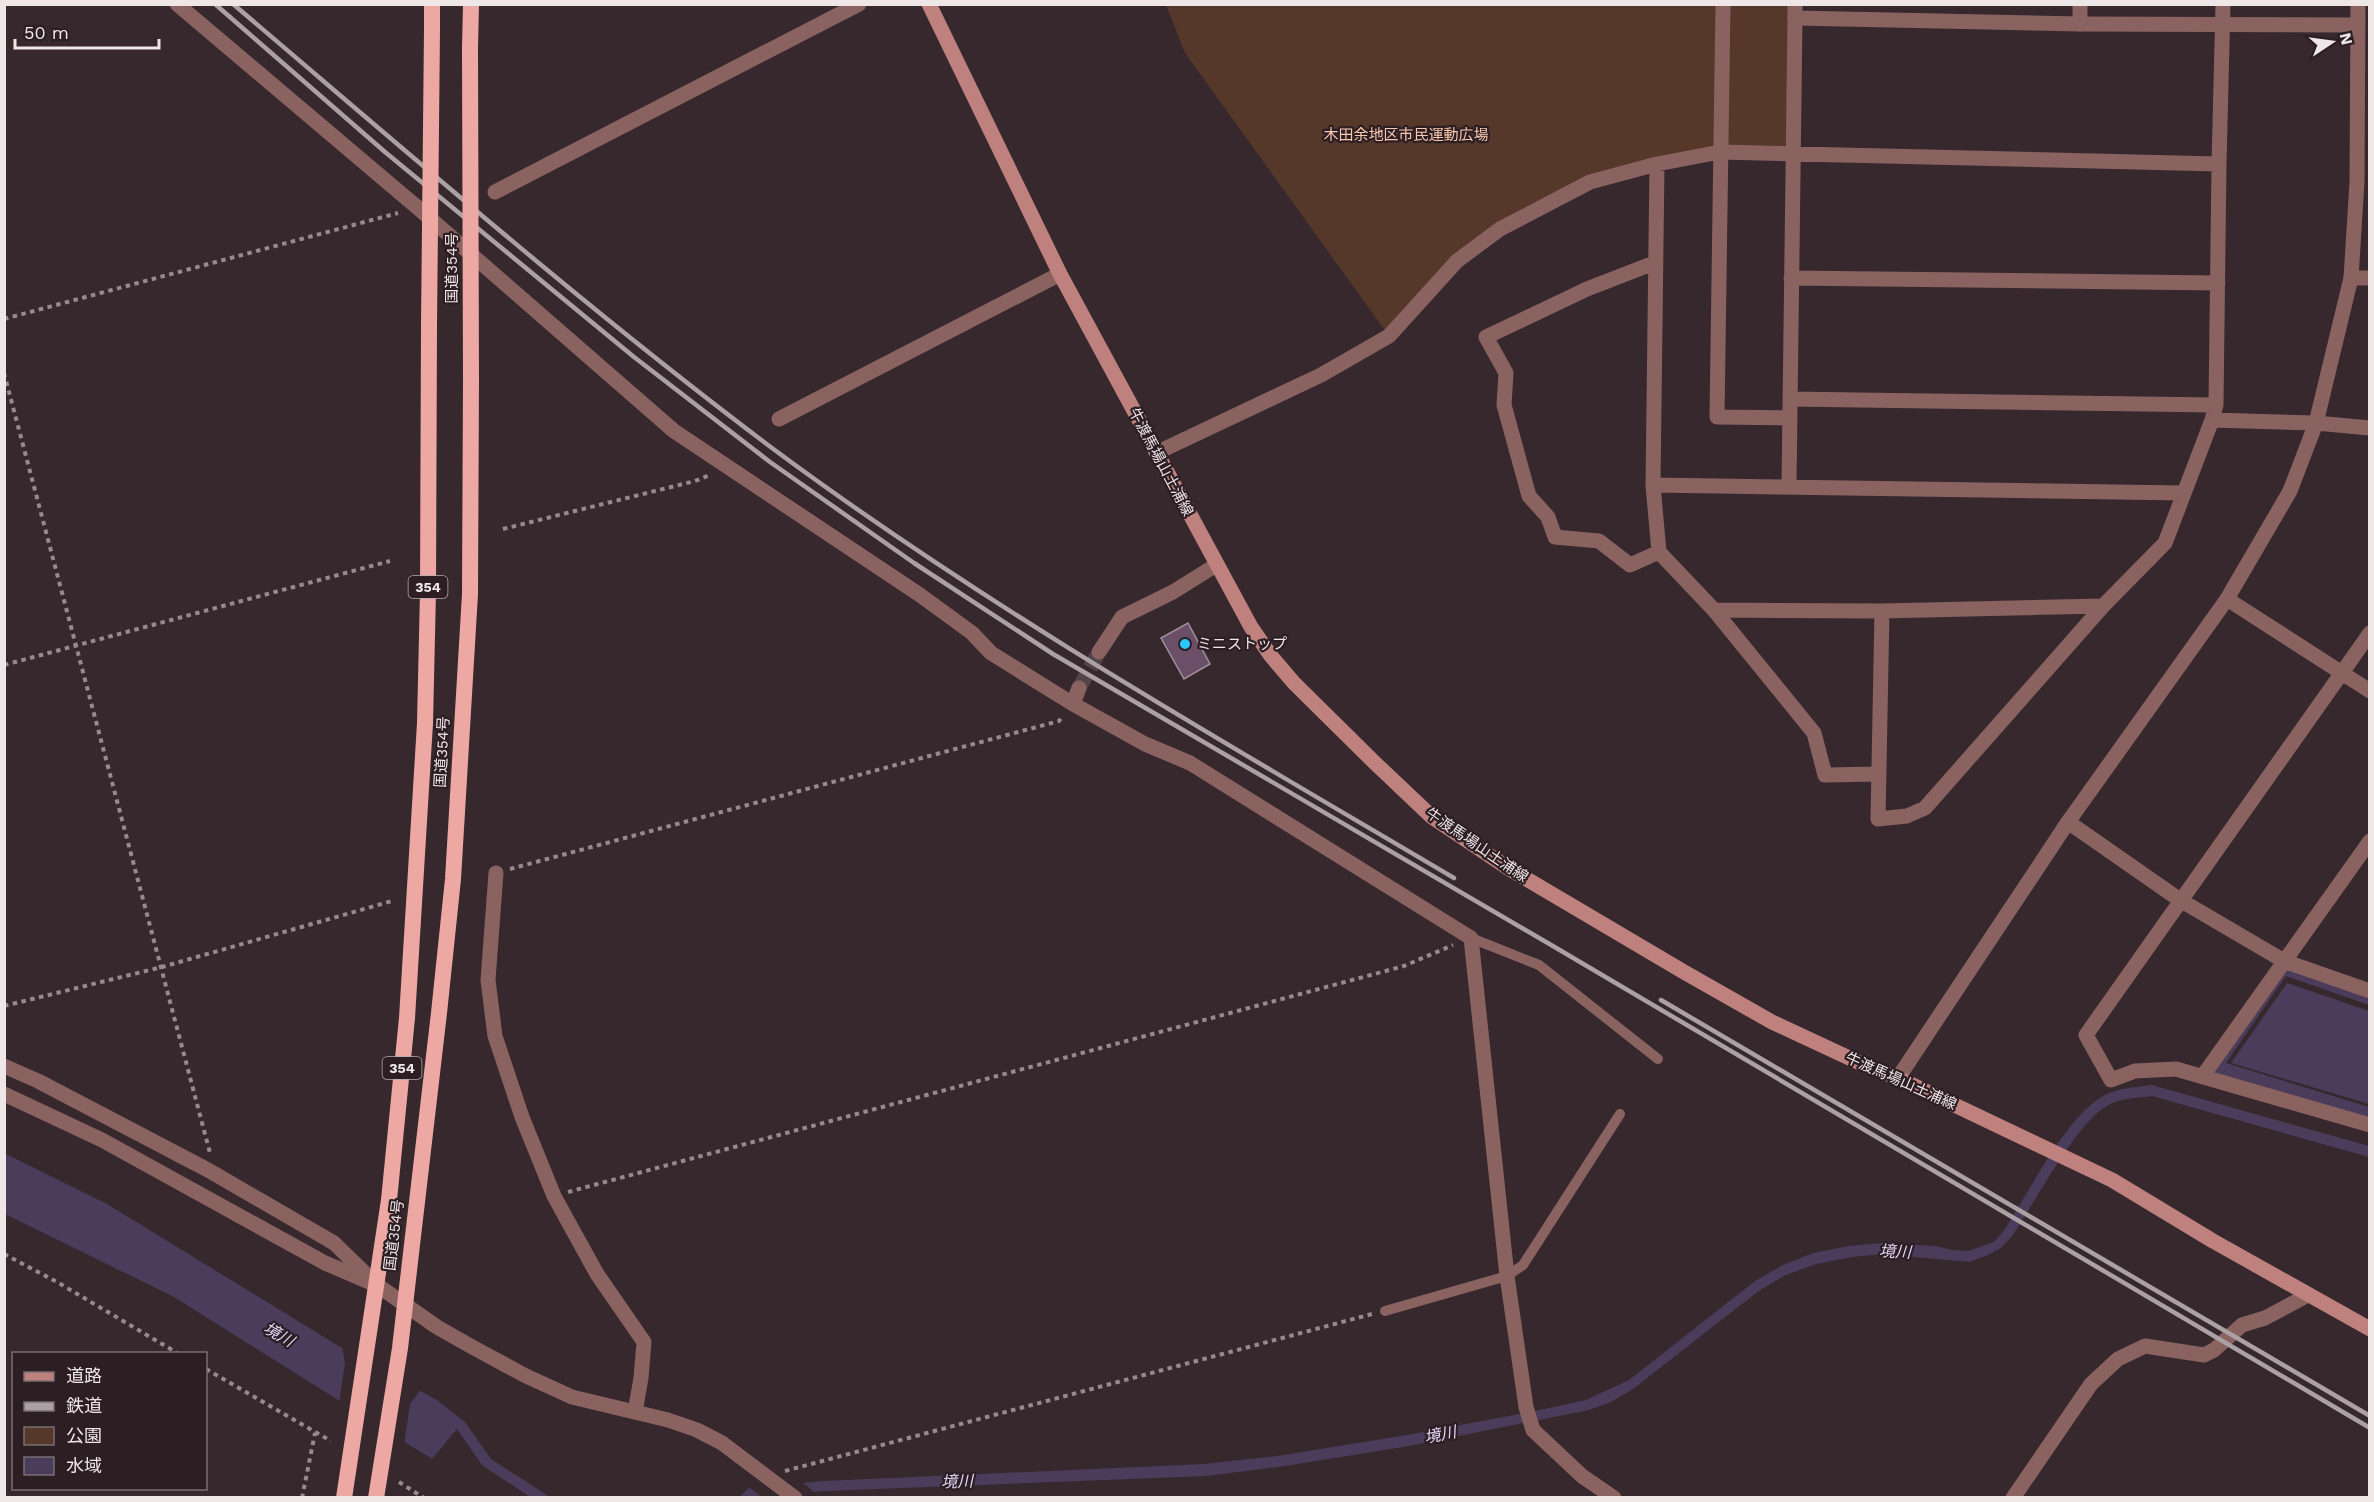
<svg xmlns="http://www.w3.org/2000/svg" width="2374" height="1502" font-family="'Work Sans','Noto Sans JP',sans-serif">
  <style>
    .green { fill: #553829 }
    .water { fill: #4a3c5a }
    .pier { fill: #36282d }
    .building { fill: #6b4e67; stroke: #a0929d; stroke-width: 1.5 }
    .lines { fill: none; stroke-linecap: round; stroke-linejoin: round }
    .minor-tunnel { stroke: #524449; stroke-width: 15; stroke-dasharray: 15 8; stroke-linecap: butt }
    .path { stroke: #968a8e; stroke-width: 4; stroke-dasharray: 4.5 4.5; stroke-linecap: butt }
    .service { stroke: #8a6361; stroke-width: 10 }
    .minor { stroke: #8a6361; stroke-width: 15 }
    .tertiary { stroke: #8a6361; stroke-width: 15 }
    .secondary { stroke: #be817d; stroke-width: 15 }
    .trunk { stroke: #eda8a4; stroke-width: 16 }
    .rail { stroke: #aba0a3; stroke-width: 4.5 }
    .trunk-bridge { stroke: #eda8a4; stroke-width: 16 }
    .poi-dot { fill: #28c8ff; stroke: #2c1e23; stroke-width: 2 }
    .labels { text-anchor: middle; stroke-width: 4.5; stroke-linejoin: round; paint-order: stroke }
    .shield { fill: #2c1e23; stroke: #b4aaad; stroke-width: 1.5 }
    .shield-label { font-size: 14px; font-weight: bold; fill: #efe6e8 }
    .park-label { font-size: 15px; fill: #f9c8af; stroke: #2c1e23 }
    .street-label { font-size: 15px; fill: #efe6e8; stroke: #2c1e23 }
    .poi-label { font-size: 15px; fill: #efe6e8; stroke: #2c1e23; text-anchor: start }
    .water-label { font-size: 16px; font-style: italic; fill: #e4d5f8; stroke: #2c1e23 }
  </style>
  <rect width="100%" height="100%" fill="#36282d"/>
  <path class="green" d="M1166,5H1795L1793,156L1720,152L1590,182L1500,229L1389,336L1185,53Z"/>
  <path class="water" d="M2286,966L2369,997V1005L2286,976L2226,1063L2369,1107V1121L2208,1075Z
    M2287,983L2369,1011V1104L2231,1063Z
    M2152,1085L2369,1146V1157L2152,1096C2138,1098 2120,1098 2107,1106C2075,1124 2035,1203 2012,1236L2001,1248L1988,1255L1969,1262L1883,1254L1852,1257L1816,1264L1786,1275L1760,1290L1633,1389L1611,1402L1589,1410L1409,1446L1279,1467L1206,1476L825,1491L738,1498L749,1488L824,1481L1204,1464L1277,1456L1407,1435L1540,1410L1586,1400L1629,1380L1755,1281L1783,1265L1813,1253L1849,1246L1881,1243L1935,1246L1953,1250L1968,1251L1994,1242L2005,1229C2029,1192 2066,1117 2103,1096C2117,1088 2137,1087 2152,1085Z
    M4,1153L107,1204L337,1345L437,1400L465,1422L491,1459L550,1497H530L482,1465L457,1429L432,1459L174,1297L5,1214Z"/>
  <path class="pier" d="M342,1345L422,1388L410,1404L404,1445L339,1403L345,1363Z
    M800,1480L817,1495L762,1497L747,1486Z"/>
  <path class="building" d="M1188,623L1210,664L1184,679L1161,638Z"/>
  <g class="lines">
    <path class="minor-tunnel" d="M1079,688L1099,652"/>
    <path class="path" d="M4,319L398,213
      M4,373L210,1153
      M503,529L695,481L710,475
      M4,665L390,561
      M510,869L1059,721L1063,716
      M4,1006L162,967L392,901
      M568,1192L1404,966L1453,945
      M4,1254L57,1282L179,1354
      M206,1369L331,1441
      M785,1471L1372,1314
      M399,1482L424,1498
      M302,1498L315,1433"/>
    <path class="service" d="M1471,938L1539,965L1658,1059
      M1385,1311L1507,1276L1523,1265L1620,1114"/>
    <path class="minor" d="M177,4L418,208L674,431L920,595L972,633L991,653L1073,704L1145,744L1190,763L1471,938L1507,1276L1526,1407L1533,1430L1582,1476L1614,1498
      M1723,4L1717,417L1790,418
      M2080,24V4
      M1657,164L1653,485L1659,552L1714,610L1882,611L2103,606
      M495,192L859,4
      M1654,263L1587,289L1486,337L1506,373L1504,405L1529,496L1548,517L1555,537L1599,541L1630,565L1659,552
      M1791,278L2218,283
      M2351,278H2370
      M1790,399L2216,405
      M779,419L1060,274
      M2212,420L2316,423
      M1156,453L1321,375L1389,336L1457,261L1500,229L1590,182L1657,164L1720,152L2219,164
      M1653,485L2184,493
      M1789,486L1795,18
      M2227,599L2370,691
      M1714,610L1814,733L1825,775L1879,774
      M1882,611L1878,819L1907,816L1925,808L2103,606L2165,543L2212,420L2216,405L2219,164L2223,4
      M2370,633L2086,1035L2111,1080L2135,1071L2176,1069L2370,1125
      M1099,652L1122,617L1173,592L1216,565
      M1073,704L1079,688
      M2068,822L2180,900L2284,961L2370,991
      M496,873L488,980L495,1036L522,1117L554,1196L597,1274L644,1342L641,1378L635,1412
      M2202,1077L2370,841
      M2013,1498L2091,1384L2118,1359L2145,1346L2204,1355L2214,1350L2242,1325L2265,1318L2308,1295"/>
    <path class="tertiary" d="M1795,4V18L2080,24L2357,25
      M2316,423L2370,428
      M4,1066L38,1081L208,1170L334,1243L377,1285L437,1327L474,1348L526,1376L572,1397L668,1420L697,1430L722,1443L795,1498
      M1898,1078L2068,822L2227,599L2290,491L2316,423L2351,278L2357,182L2358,4
      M4,1094L102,1140L325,1263L374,1284"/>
    <path class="secondary" d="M929,4L1060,274L1251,627L1271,656L1294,683L1375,763L1432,817L1508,868L1684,972L1772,1022L1860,1063L1898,1078L2112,1180L2213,1241L2370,1329"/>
    <path class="trunk" d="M432,29V4
      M470,48L471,4
      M344,1498L389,1200L407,1018L425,723L428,592L429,324
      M376,1498L400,1348L439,1013L453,879L470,594L471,380"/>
    <path class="rail" d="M215,4L385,152L634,357L770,462L914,563L1053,654L1558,949L2370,1428
      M233,4C412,156 589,311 776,451C991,610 1224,742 1454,878
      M1661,1000L2370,1416"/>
    <path class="trunk-bridge" d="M470,48L471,380
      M429,324L432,29"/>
  </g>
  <circle class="poi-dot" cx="1185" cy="644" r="6"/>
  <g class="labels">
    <g class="shield">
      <rect x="408.5" y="576" width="39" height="22" rx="4.5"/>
      <rect x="382.5" y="1057" width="39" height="22" rx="4.5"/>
    </g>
    <g class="shield-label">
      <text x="428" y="592">354</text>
      <text x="402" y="1073">354</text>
    </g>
    <g class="park-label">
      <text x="1406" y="140">木田余地区市民運動広場</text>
    </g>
    <g class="street-label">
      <text transform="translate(452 268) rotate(-90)" y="5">国道354号</text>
      <text transform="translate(1161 462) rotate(62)" y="5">牛渡馬場山土浦線</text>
      <text transform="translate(442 752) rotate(-87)" y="5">国道354号</text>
      <text transform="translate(1477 845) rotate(34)" y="5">牛渡馬場山土浦線</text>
      <text transform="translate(1901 1081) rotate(24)" y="5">牛渡馬場山土浦線</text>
      <text transform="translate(394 1235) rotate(-83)" y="5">国道354号</text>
    </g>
    <g class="poi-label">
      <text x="1197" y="649">ミニストップ</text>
    </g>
    <g class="water-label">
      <text transform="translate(1895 1251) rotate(3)" y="6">境川</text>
      <text transform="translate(279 1334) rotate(30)" y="6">境川</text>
      <text transform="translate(1440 1434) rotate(-11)" y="6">境川</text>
      <text transform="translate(957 1481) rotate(-2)" y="6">境川</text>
    </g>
  </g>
  <rect width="2374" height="1502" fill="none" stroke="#efe6e8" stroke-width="12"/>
  <rect x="12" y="1352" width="195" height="138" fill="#2c1e23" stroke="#7a6e72" stroke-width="1.5"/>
  <rect x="24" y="1372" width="30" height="9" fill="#be817d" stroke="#7a6e72" stroke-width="1.5"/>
  <text x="66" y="1382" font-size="18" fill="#efe6e8">道路</text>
  <rect x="24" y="1402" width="30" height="9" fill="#aba0a3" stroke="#7a6e72" stroke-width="1.5"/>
  <text x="66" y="1412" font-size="18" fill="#efe6e8">鉄道</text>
  <rect x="24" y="1427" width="30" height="18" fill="#553829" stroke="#7a6e72" stroke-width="1.5"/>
  <text x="66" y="1442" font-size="18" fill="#efe6e8">公園</text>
  <rect x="24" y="1457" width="30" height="18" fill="#4a3c5a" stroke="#7a6e72" stroke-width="1.5"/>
  <text x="66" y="1472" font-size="18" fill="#efe6e8">水域</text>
  <g transform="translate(2332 42) rotate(77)" stroke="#2c1e23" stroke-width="4.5" paint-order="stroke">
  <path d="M0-4.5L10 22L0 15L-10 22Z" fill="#efe6e8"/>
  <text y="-9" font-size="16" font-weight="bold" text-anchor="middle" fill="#efe6e8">N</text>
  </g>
  <path d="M15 39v9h144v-9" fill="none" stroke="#efe6e8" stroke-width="3"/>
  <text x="24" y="39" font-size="18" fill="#efe6e8" stroke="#2c1e23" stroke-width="4.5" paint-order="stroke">50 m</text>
</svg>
